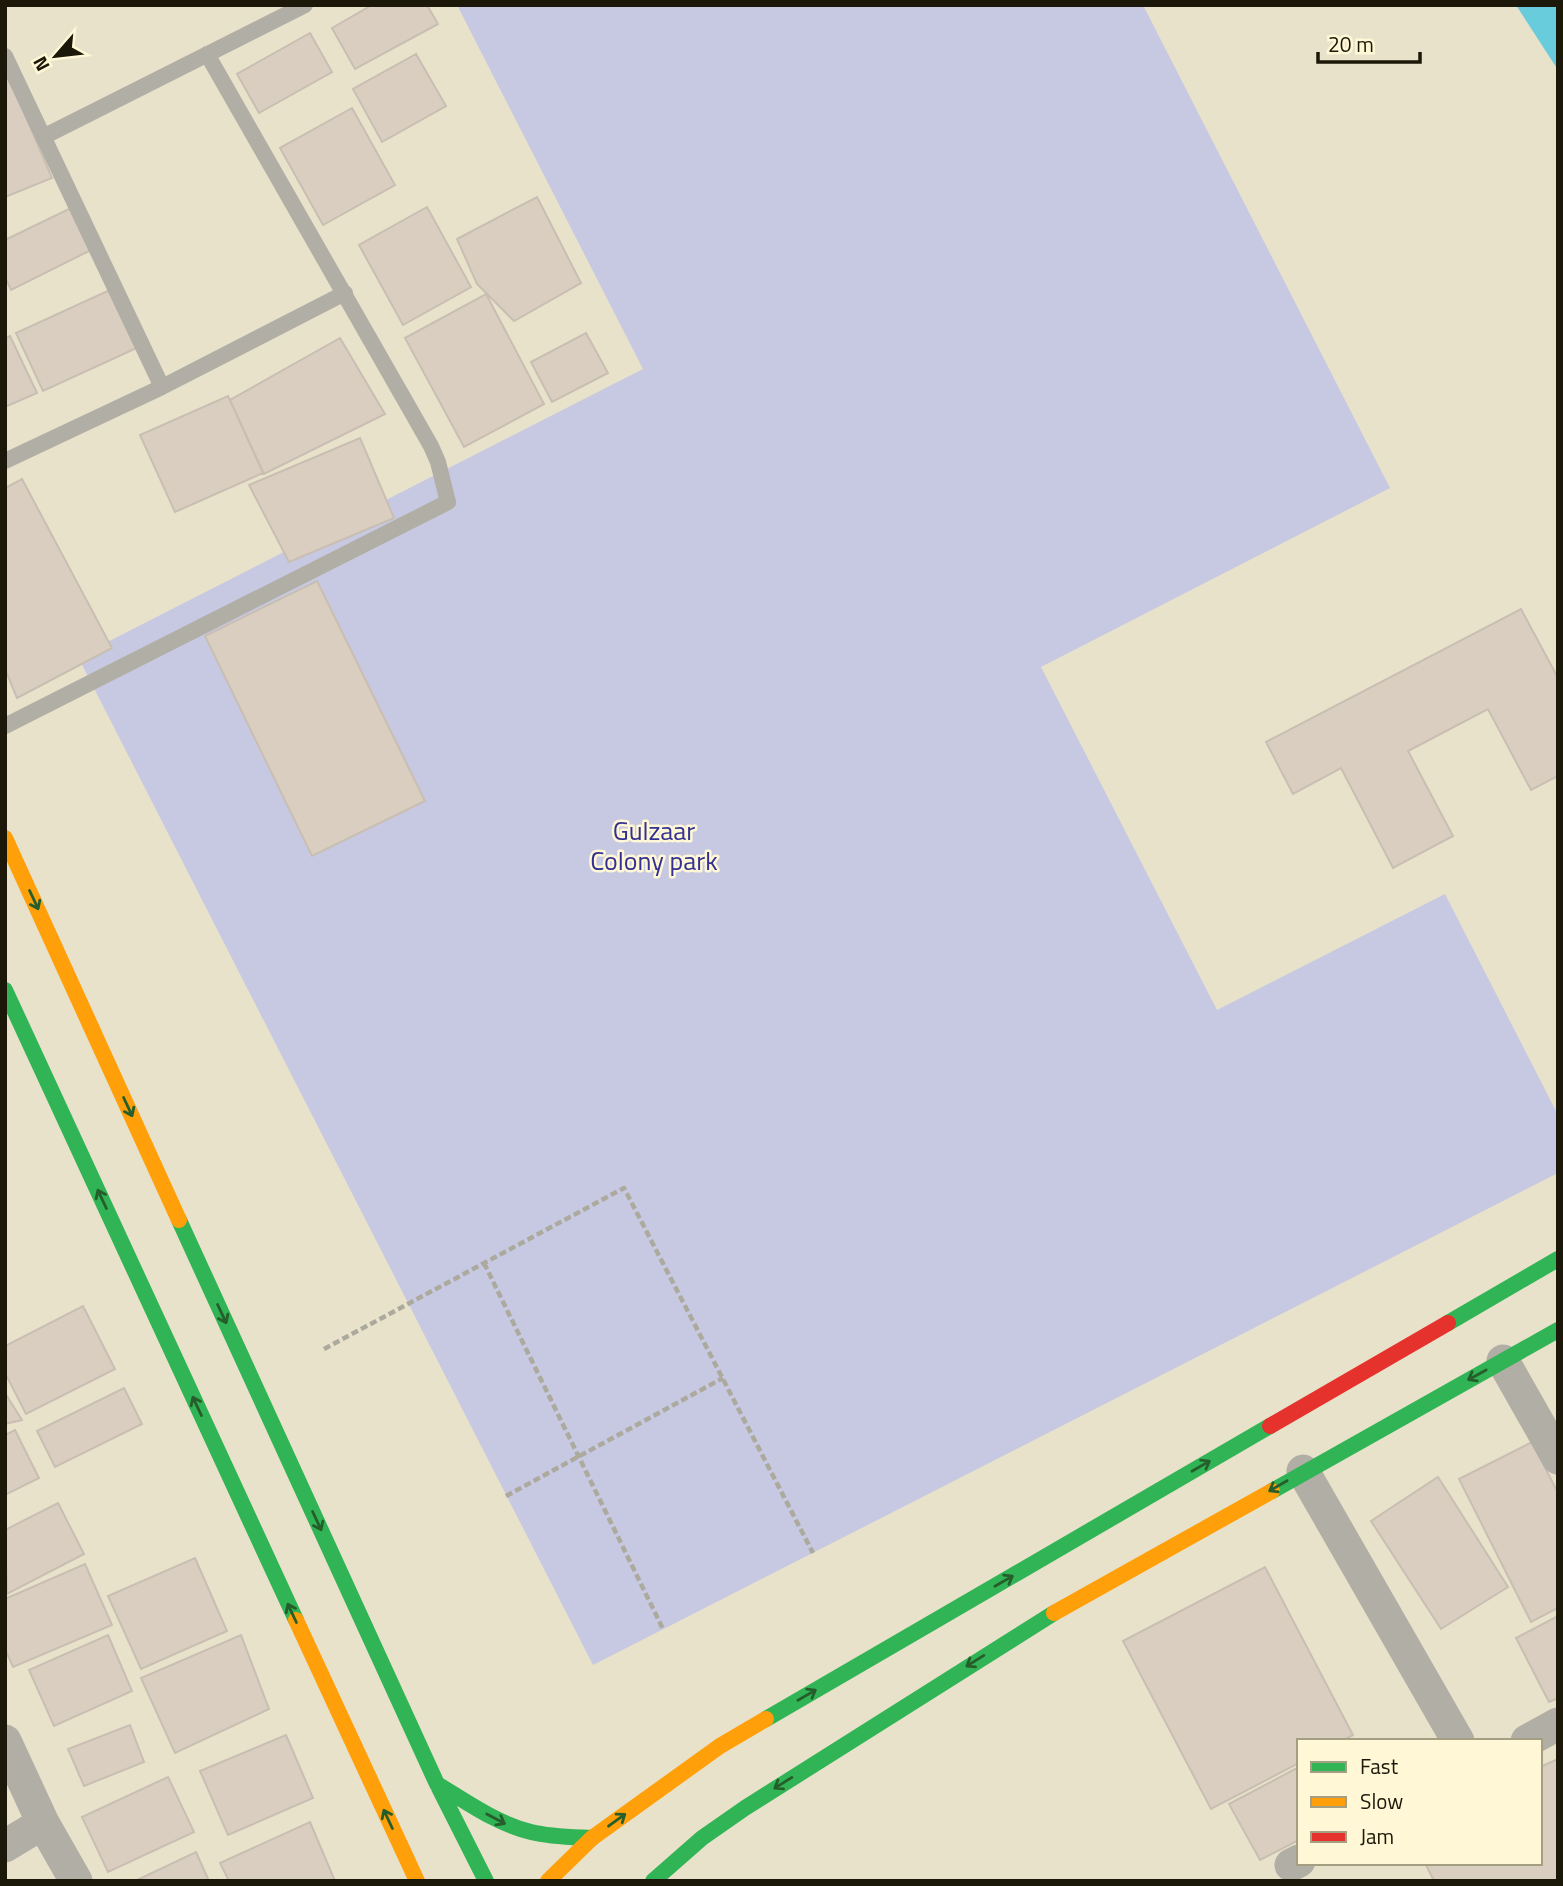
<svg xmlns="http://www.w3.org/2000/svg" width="1563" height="1886" font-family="'Titillium Web',sans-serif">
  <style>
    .green { fill: #c6c9e1 }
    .water { fill: #68ccdc }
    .building { fill: #dacec1; stroke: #c9beb2; stroke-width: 2 }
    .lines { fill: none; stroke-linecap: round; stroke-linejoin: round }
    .path { stroke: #aca99d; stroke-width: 4.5; stroke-dasharray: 7 3.5; stroke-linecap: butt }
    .lane { stroke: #b1aea6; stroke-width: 16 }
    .street { stroke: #b1aea6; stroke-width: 33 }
    .fast { stroke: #30b455; stroke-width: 16 }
    .slow { stroke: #ff9f0a; stroke-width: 16 }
    .jam { stroke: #e5322d; stroke-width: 16 }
    .oneway { stroke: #255e2b }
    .labels { text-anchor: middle; stroke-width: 5; stroke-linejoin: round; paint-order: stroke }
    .park-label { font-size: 26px; fill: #323192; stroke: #fff7d5 }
  </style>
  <rect width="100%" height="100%" fill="#e8e2cb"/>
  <path class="green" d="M457,5H1143L1390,488L1041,667L1217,1010L1445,894L1558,1115V1173L593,1665L78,657L643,369Z"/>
  <path class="water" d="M1516,5H1558V70Z"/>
  <path class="building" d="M372,5H427L438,24L355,69L332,28Z
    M310,33L332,72L259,113L237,74Z
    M416,54L446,106L382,142L353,89Z
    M5,68L52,178L5,197Z
    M352,108L395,185L323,225L280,148Z
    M537,197L581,283L514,321L477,284L457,239Z
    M75,206L95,248L11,290L5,277V240Z
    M427,207L471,287L403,325L359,245Z
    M114,288L141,346L43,391L16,333Z
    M486,294L544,404L464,447L405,338Z
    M586,333L608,373L552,402L531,362Z
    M10,336L37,393L5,407V339Z
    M340,338L385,414L264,474L230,400Z
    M228,396L263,473L175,512L140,435Z
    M360,438L394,518L289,562L249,485Z
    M22,479L112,648L17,698L5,669V488Z
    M317,581L425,801L312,856L205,636Z
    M1521,609L1558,678V776L1531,790L1488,709L1408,751L1453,836L1393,868L1341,768L1293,794L1266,742Z
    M83,1306L115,1369L26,1414L5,1373V1346Z
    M124,1388L142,1424L55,1467L37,1431Z
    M5,1393L22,1420L5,1424Z
    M15,1430L39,1478L5,1495V1435Z
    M1532,1442L1558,1493V1608L1531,1622L1459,1479Z
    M1438,1477L1508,1587L1441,1629L1371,1521Z
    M58,1503L84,1554L7,1594L5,1530Z
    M195,1558L227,1631L141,1669L108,1596Z
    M85,1564L112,1625L13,1667L5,1649V1599Z
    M1265,1567L1353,1735L1342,1741H1299V1763L1211,1809L1123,1641Z
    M1558,1616V1698L1549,1702L1516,1638Z
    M108,1635L132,1691L54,1726L29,1670Z
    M241,1635L269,1709L175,1753L141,1678Z
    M130,1725L144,1762L84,1786L68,1749Z
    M286,1735L313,1798L228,1835L200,1771Z
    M1558,1759V1881H1434L1425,1863H1540V1767Z
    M1299,1767V1840L1260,1860L1229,1804Z
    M168,1777L194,1832L108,1872L82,1817Z
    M310,1822L335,1881H229L220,1863Z
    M196,1852L209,1881H135Z"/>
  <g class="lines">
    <path class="path" d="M484,1263L663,1629
      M324,1349L624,1188L813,1553
      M506,1496L723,1378"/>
    <path class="lane" d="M5,56L162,387
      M43,137L305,5
      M5,461L162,387L345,293
      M5,726L448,502L438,462L431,446L207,54"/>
    <path class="street" d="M1503,1361L1558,1458
      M1303,1471L1458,1741
      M5,1741L43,1823L76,1881
      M1527,1741L1558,1724
      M5,1846L43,1823
      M1291,1865L1299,1861"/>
    <path class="fast" d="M5,990L296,1620
      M179,1220L437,1784L486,1881
      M1448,1323L1558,1259
      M1272,1491L1558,1330
      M766,1719L1270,1426
      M437,1784C467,1802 497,1824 531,1832C551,1837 571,1837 592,1838
      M653,1881L702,1838L745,1808L1054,1613"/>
    <path class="slow" d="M5,838L179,1220
      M1054,1613L1272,1491
      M296,1620L417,1881
      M548,1881L592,1838L720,1746L766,1719"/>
    <path class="jam" d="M1270,1426L1448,1323"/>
  </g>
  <defs><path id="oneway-shaft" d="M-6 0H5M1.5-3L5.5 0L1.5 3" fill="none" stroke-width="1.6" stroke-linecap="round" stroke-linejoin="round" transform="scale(1.75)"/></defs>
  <g class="oneway">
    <use href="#oneway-shaft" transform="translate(34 900) rotate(65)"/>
    <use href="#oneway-shaft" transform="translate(128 1107) rotate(65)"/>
    <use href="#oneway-shaft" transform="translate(102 1199) rotate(-115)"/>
    <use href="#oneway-shaft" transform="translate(222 1314) rotate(65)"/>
    <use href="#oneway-shaft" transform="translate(1477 1375) rotate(151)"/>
    <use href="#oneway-shaft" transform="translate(197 1406) rotate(-115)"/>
    <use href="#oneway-shaft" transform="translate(1201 1466) rotate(-30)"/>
    <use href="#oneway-shaft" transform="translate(1278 1486) rotate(150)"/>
    <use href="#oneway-shaft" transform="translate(317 1521) rotate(65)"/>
    <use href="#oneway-shaft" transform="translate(1004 1581) rotate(-30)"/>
    <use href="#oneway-shaft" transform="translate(292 1613) rotate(-115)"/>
    <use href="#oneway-shaft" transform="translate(975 1661) rotate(148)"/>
    <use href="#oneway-shaft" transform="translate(807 1695) rotate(-30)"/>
    <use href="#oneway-shaft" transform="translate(783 1783) rotate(148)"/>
    <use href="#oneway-shaft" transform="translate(388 1819) rotate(-115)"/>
    <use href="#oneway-shaft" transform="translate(496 1819) rotate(28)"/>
    <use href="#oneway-shaft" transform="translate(617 1820) rotate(-36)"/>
  </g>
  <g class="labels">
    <g class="park-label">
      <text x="654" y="840">Gulzaar<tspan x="654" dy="30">Colony park</tspan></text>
    </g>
  </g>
  <rect width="1563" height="1886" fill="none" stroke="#1c1809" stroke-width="14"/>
  <rect x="1297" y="1739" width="245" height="126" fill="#fff7d5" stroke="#a49e83" stroke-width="2"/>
  <rect x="1311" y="1762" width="35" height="10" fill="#30b455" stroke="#a49e83" stroke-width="2"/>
  <text x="1360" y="1774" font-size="21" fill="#1c1809">Fast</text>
  <rect x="1311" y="1797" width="35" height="10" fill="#ff9f0a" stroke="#a49e83" stroke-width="2"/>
  <text x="1360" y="1809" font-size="21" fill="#1c1809">Slow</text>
  <rect x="1311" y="1832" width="35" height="10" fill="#e5322d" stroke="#a49e83" stroke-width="2"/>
  <text x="1360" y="1844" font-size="21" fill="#1c1809">Jam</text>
  <g transform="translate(56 56) rotate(242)" stroke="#fff7d5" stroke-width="5" paint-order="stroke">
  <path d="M0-5L12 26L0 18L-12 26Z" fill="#1c1809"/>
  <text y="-10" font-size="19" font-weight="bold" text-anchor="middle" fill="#1c1809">N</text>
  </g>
  <path d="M1318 52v10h102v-10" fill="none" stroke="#1c1809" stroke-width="3.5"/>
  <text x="1328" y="52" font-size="21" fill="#1c1809" stroke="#fff7d5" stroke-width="5" paint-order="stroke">20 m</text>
</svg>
